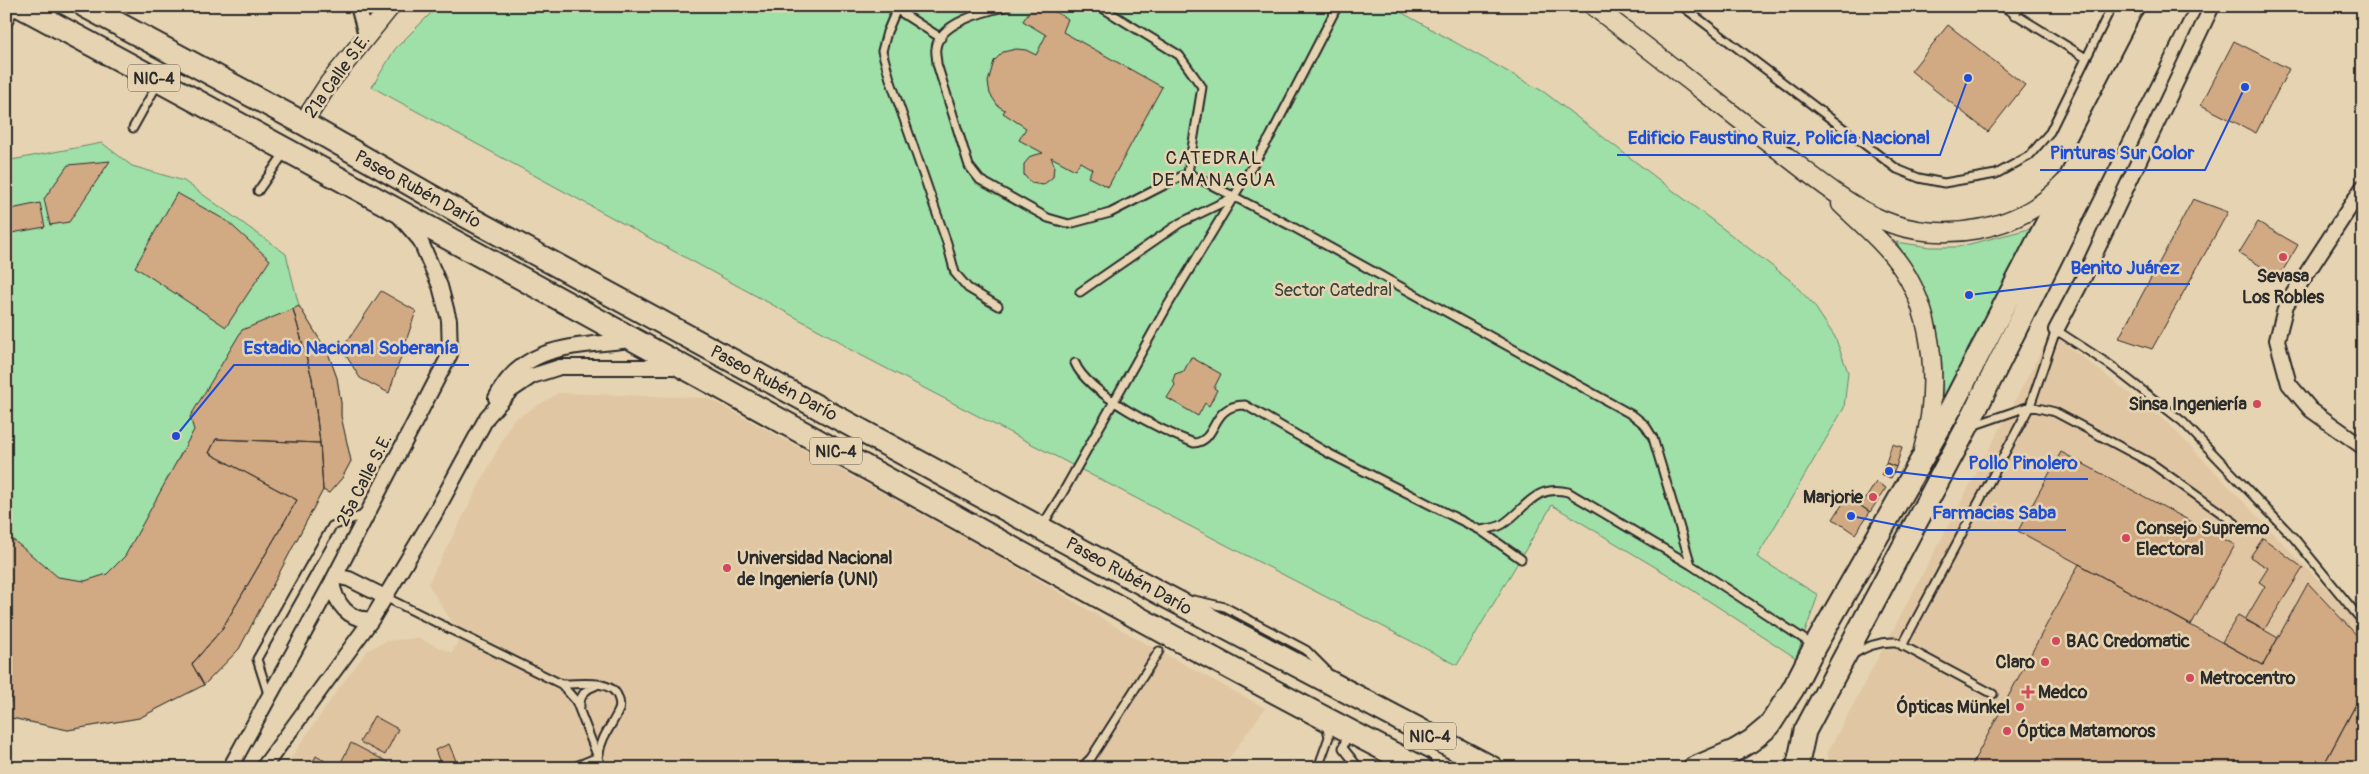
<svg xmlns="http://www.w3.org/2000/svg" width="2369" height="774" font-family="Pangolin,sans-serif">
  <style>
    .built { fill: #e0c6a3 }
    .green { fill: #9fdfa8; stroke: #65856a }
    .building { fill: #d1a983; stroke: #2b2b2b }
    .lines { fill: none; stroke-linecap: round; stroke-linejoin: round }
    .service-casing { stroke: #2b2b2b; stroke-width: 11 }
    .minor-casing { stroke: #2b2b2b; stroke-width: 18 }
    .tertiary-casing { stroke: #2b2b2b; stroke-width: 21 }
    .primary-casing { stroke: #2b2b2b; stroke-width: 25 }
    .trunk-casing { stroke: #2b2b2b; stroke-width: 26 }
    .service { stroke: #e6d3b1; stroke-width: 7 }
    .minor { stroke: #e6d3b1; stroke-width: 14 }
    .tertiary { stroke: #e6d3b1; stroke-width: 18 }
    .primary { stroke: #e6d3b1; stroke-width: 21 }
    .trunk { stroke: #e6d3b1; stroke-width: 22 }
    .poi-dot { fill: #d1495b; stroke: #e6d3b1; stroke-width: 2 }
    .labels { text-anchor: middle; stroke-width: 5; stroke-linejoin: round; paint-order: stroke }
    .shield { fill: #e6d3b1; stroke: #635d53; stroke-width: 1 }
    .shield-label { font-size: 16px; font-weight: bold; fill: #2b2b2b }
    .street-label { font-size: 18px; fill: #2b2b2b; stroke: #e6d3b1 }
    .poi-label { font-size: 18px; font-weight: bold; fill: #2b2b2b; stroke: #e6d3b1; text-anchor: start }
    .park-label { font-size: 18px; fill: #3c463e; stroke: #e6d3b1 }
    .neighbourhood-label { font-size: 19px; letter-spacing: 1px; fill: #2b2b2b; stroke: #e6d3b1 }
    .leader { fill: none; stroke: #1d4ed8; stroke-width: 2 }
    .callout-dot { fill: #1d4ed8; stroke: #e6d3b1; stroke-width: 2 }
    .callout-label { font-size: 19px; text-anchor: middle; font-weight: bold; fill: #1d4ed8; stroke: #e6d3b1; stroke-width: 5; stroke-linejoin: round; paint-order: stroke }
  </style>
  <rect width="100%" height="100%" fill="#e6d3b1"/>
  <filter id="ink" filterUnits="userSpaceOnUse"><feTurbulence type="fractalNoise" baseFrequency=".02" numOctaves="2"/><feDisplacementMap in="SourceGraphic" scale="10" xChannelSelector="R" yChannelSelector="G"/><feConvolveMatrix kernelMatrix="1 2 1 2 8 2 1 2 1" color-interpolation-filters="sRGB"/></filter>
  <g filter="url(#ink)">
    <path class="built" d="M2051,333L2169,424L2363,627V768H1831L1827,754Z
      M559,393L708,398L991,552L1137,639L1265,708L1222,768H284L339,688L368,650L387,641L418,638L452,653L461,636L428,584L513,420Z"/>
    <path class="green" d="M438,6H1390L1544,92L1789,279L1813,304L1835,337L1848,372L1844,408L1757,557L1818,595L1796,658L1680,582L1552,505L1457,665L849,349L839,341L372,87L395,49Z
      M102,143L132,166L184,181L286,254L299,306L328,353L337,378L341,403V417L351,461L342,478L329,493L323,490L239,649L204,685L139,718L68,730L6,717V161Z
      M2033,228L1943,401L1942,363L1937,327L1917,273L1896,242L1930,247H1958Z"/>
    <path class="building" d="M1033,6H1044L1068,19L1063,32L1162,87L1108,187L1088,177L1092,169L1080,162L1075,170L1051,157L1054,165L1053,177L1043,185L1031,183L1024,175V164L1031,156L1043,153L1019,140L1026,128L1003,113L1005,110L998,106L990,94L988,82L994,61L1003,52L1016,49L1026,50L1036,55L1046,35L1023,21Z
      M1948,25L2025,85L1988,132L1911,71Z
      M2234,41L2289,69L2256,133L2201,105Z
      M110,161L69,222L50,225L44,199L68,165Z
      M177,193L227,221L270,260L226,327L135,267Z
      M2193,199L2228,212L2152,349L2119,338Z
      M40,203L45,227L6,234V210Z
      M2258,222L2298,245L2279,277L2239,253Z
      M381,291L416,311L389,393L360,378L342,349Z
      M299,306L328,353L337,378L341,403V416L351,461L342,478L329,493L323,490L320,443L312,378L293,309Z
      M293,309L312,378L320,443L216,439L209,453L297,500L222,629L192,664L204,685L139,718L68,730L7,717L11,697L6,694V534L58,577L85,581L107,574L125,556L194,430L190,417L242,330Z
      M1191,357L1221,374L1214,388L1217,390L1209,406L1205,403L1198,416L1167,398L1175,385L1173,380L1175,374L1184,371Z
      M216,439L320,443L323,490L239,649L204,685L192,664L222,629L297,500L209,453Z
      M1892,444L1902,447L1896,467L1886,463Z
      M2061,452L2235,545L2191,625L2018,531Z
      M1886,463L1896,467L1891,478L1881,475Z
      M1876,482L1886,488L1870,512L1861,506Z
      M1847,497L1870,512L1855,534L1833,519Z
      M2263,538L2303,568L2264,630L2245,620L2265,586L2259,582L2268,568L2250,557Z
      M2079,564L2263,665L2308,583L2363,642V691L2322,768H1970Z
      M2238,615L2278,638L2263,665L2222,642Z
      M2363,691V768H2322Z
      M6,694L11,697L7,717H6Z
      M374,716L398,729L385,755L360,742Z
      M351,743L399,768H310L316,756L338,768Z
      M449,744L459,768H442L435,750Z"/>
    <g class="lines">
      <g class="service-casing">
        <path id="service" d="M891,6L941,38
          M898,6L887,32L882,51L890,79L947,243L955,273L968,288L998,306
          M1008,6C987,11 939,22 936,48C935,53 937,59 937,64L969,166L980,180L1048,218L1069,224L1110,213L1188,173L1293,227L1634,416L1645,425L1653,438L1691,565
          M1099,6L1179,55L1202,87L1188,173
          M1682,6L1897,169L1919,178L1944,183L1996,174L2029,156L2050,132L2112,6
          M2002,6L2086,58
          M2014,15L2021,6
          M6,27L15,7
          M133,128L158,83
          M258,191L285,152
          M1080,292L1180,223L1234,197
          M1075,363C1088,394 1162,431 1194,443C1219,441 1209,405 1245,405L1328,453L1480,530L1521,559
          M1972,426L2030,406L2055,412L2151,463L2235,523
          M1042,526L1062,494L1168,305L1270,137L1337,7
          M1480,530C1487,529 1497,528 1503,524C1526,509 1534,484 1568,492L1691,565L1813,645
          M385,597L561,684L576,701L602,768
          M1194,600L1225,607L1306,650L1326,670
          M1902,646L2030,406L2056,330L2110,365L2183,422L2294,538L2363,622
          M1852,655C1866,646 1880,641 1896,642L1993,694
          M562,684C578,685 611,678 618,697C620,702 621,707 618,712C611,727 601,737 599,754
          M269,697L257,659L332,526L366,514
          M580,707C579,697 585,689 595,686
          M1347,734L1343,748L1359,768
          M571,768L598,757
          M1081,768L1091,758L1159,651
          M1318,768L1329,737L1326,724"/>
      </g>
      <g class="minor-casing">
        <path id="minor" d="M358,6L366,35
          M2363,187L2286,305L2277,340L2289,384L2311,410L2363,447
          M2056,330L2085,275L2212,6
          M496,398C523,343 577,347 630,340
          M335,576L349,579L385,597
          M332,582C335,603 349,622 372,619
          M230,768L332,582L450,354L449,320L440,286L420,240L400,217
          M263,768L372,619L433,517L487,417L510,391L532,376L560,367H679"/>
      </g>
      <g class="tertiary-casing">
        <path id="tertiary" d="M1593,6C1651,50 1709,96 1767,141C1800,166 1844,204 1882,220C1941,245 2021,231 2064,183
          M303,123L329,83L391,6
          M1841,204C1862,224 1886,244 1902,268C1936,319 1939,393 1923,450"/>
      </g>
      <g class="primary-casing">
        <path id="primary" d="M1694,768L1734,751L1751,741L1769,726L1793,689L1815,646L1951,408L2159,6
          M1797,768L1805,731L1967,427L2177,6"/>
      </g>
      <g class="trunk-casing">
        <path id="trunk" d="M20,6C308,160 593,317 878,474C1059,574 1238,675 1421,768
          M85,6L303,123L466,216L1160,593L1492,768"/>
      </g>
      <use href="#service" class="service"/>
      <use href="#minor" class="minor"/>
      <use href="#tertiary" class="tertiary"/>
      <use href="#primary" class="primary"/>
      <use href="#trunk" class="trunk"/>
    </g>
  </g>
  <g class="poi-dot">
    <circle cx="2283" cy="257" r="5"/>
    <circle cx="2257" cy="404" r="5"/>
    <circle cx="1873" cy="497" r="5"/>
    <circle cx="2126" cy="538" r="5"/>
    <circle cx="727" cy="568" r="5"/>
    <circle cx="2056" cy="641" r="5"/>
    <circle cx="2045" cy="662" r="5"/>
    <circle cx="2190" cy="678" r="5"/>
    <path d="M2025.5 684.5h5v5h5v5h-5v5h-5v-5h-5v-5h5z"/>
    <circle cx="2020" cy="707" r="5"/>
    <circle cx="2007" cy="731" r="5"/>
  </g>
  <g class="labels">
    <g class="shield">
      <rect x="128" y="64.5" width="52" height="27" rx="4"/>
      <rect x="810" y="437.5" width="52" height="27" rx="4"/>
      <rect x="1404" y="722.5" width="52" height="27" rx="4"/>
    </g>
    <g class="shield-label">
      <text x="154" y="84">NIC-4</text>
      <text x="836" y="457">NIC-4</text>
      <text x="1430" y="742">NIC-4</text>
    </g>
    <g class="street-label">
      <text transform="translate(337 76) rotate(-54)" y="6">21a Calle S.E.</text>
      <text transform="translate(418 189) rotate(29)" y="6">Paseo Rubén Darío</text>
      <text transform="translate(774 383) rotate(28)" y="6">Paseo Rubén Darío</text>
      <text transform="translate(364 480) rotate(-63)" y="6">25a Calle S.E.</text>
      <text transform="translate(1129 576) rotate(29)" y="6">Paseo Rubén Darío</text>
    </g>
    <g class="poi-label">
      <text x="2283" y="282" text-anchor="middle">Sevasa<tspan x="2283" dy="21">Los Robles</tspan></text>
      <text x="2247" y="410" text-anchor="end">Sinsa Ingeniería</text>
      <text x="1863" y="503" text-anchor="end">Marjorie</text>
      <text x="2136" y="534">Consejo Supremo<tspan x="2136" dy="21">Electoral</tspan></text>
      <text x="737" y="564">Universidad Nacional<tspan x="737" dy="21">de Ingeniería (UNI)</tspan></text>
      <text x="2066" y="647">BAC Credomatic</text>
      <text x="2035" y="668" text-anchor="end">Claro</text>
      <text x="2200" y="684">Metrocentro</text>
      <text x="2038" y="698">Medco</text>
      <text x="2010" y="713" text-anchor="end">Ópticas Münkel</text>
      <text x="2017" y="737">Óptica Matamoros</text>
    </g>
    <g class="park-label">
      <text x="1333" y="296">Sector Catedral</text>
    </g>
    <g class="neighbourhood-label">
      <text x="1214" y="164">CATEDRAL<tspan x="1214" dy="22">DE MANAGUA</tspan></text>
    </g>
  </g>
  <path class="leader" d="M1968 78L1940 155H1617M2245 87L2205 170H2040M1969 295L2061 284H2190M176 436L234 365H469M1889 471L1958 479H2088M1851 516L1922 530H2066"/>
  <g class="callout-dot">
    <circle cx="1968" cy="78" r="5"/>
    <circle cx="2245" cy="87" r="5"/>
    <circle cx="1969" cy="295" r="5"/>
    <circle cx="176" cy="436" r="5"/>
    <circle cx="1889" cy="471" r="5"/>
    <circle cx="1851" cy="516" r="5"/>
  </g>
  <g class="callout-label">
    <text x="1779" y="144">Edificio Faustino Ruiz, Policía Nacional</text>
    <text x="2122" y="159">Pinturas Sur Color</text>
    <text x="2125" y="274">Benito Juárez</text>
    <text x="351" y="354">Estadio Nacional Soberanía</text>
    <text x="2023" y="469">Pollo Pinolero</text>
    <text x="1994" y="519">Farmacias Saba</text>
  </g>
  <rect width="2369" height="774" fill="none" stroke="#e6d3b1" stroke-width="25"/>
  <rect x="12" y="12" width="2344" height="749" fill="none" stroke="#2b2b2b" stroke-width="2" filter="url(#ink)"/>
</svg>
